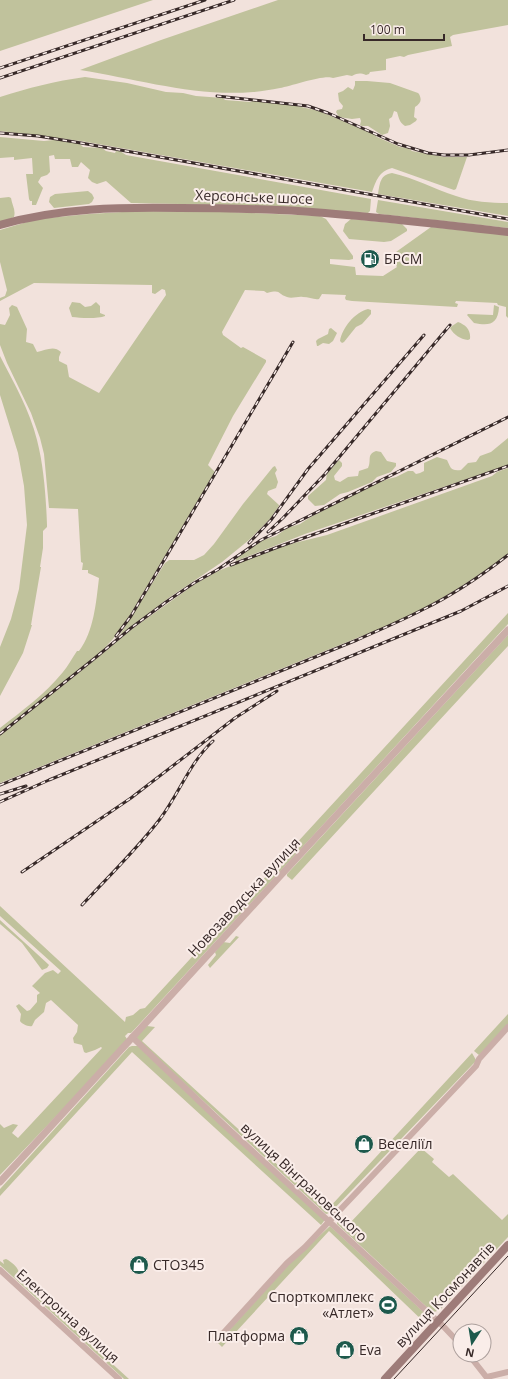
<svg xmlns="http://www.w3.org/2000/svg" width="508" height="1379" font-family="'Open Sans',sans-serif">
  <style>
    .green { fill: #c0c29c }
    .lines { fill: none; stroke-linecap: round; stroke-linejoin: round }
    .minor { stroke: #cbaea8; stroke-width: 6 }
    .tertiary { stroke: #cbaea8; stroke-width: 7 }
    .secondary { stroke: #9e7c79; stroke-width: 8 }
    .tram { stroke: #372928; stroke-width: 1 }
    .rail-casing { stroke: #372928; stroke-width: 3 }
    .rail { stroke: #faede9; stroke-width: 1.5; stroke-dasharray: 4.5; stroke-linecap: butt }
    .labels { text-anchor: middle; stroke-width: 4; stroke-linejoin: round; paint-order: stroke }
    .street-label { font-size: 14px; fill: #372928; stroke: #faede9 }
    .poi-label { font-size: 14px; fill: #372928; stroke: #faede9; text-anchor: start }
  </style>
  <rect width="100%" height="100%" fill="#f2e2dc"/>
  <path class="green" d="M0,0H153L0,51Z
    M278,0H508V25L453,35L450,37L452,46L408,55L404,57L400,56L386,59V70L370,72L369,74L366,75C360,73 358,73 352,76L347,75L333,78C325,74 291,86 280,88C271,90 262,91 253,92C195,97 137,79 80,70L161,40Z
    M85,77L127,83L166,92L183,93L196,96L223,98L225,100L251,102L253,100L261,102L297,106L319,111L374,134L377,137L400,147L408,148L412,151L444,157H467L456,189L454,190L392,168C379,171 376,181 372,192L81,141L0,131V97C28,88 55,81 85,77Z
    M355,81H367L390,83L418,93L419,94C422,100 421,103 415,107L414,117L417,119L416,121L410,125L405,126C399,122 399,118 397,112L394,111L392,117L389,119L390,126L388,133L382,135L368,126H362L360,125L361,121L360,118L352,119L339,117L336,112L337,110L342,109L343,106L339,101L338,93L343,91L348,87L353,90L355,85Z
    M0,137L44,141L54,140L71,142L80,144L83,147L102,148L106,151L115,153L116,151H120L126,155L371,199L370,211L368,213L229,205L131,203L106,181L97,184L92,182L88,178L90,170L81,162L78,167H72L70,159H55L54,155L49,156L50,172L47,175L41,177L38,182L43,188L36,205H32V201H30L29,199L26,174H33L32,158L14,160V157L0,158Z
    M392,173C415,178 434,189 456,196C473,202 490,203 508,203V216L378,194C380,183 380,175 392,173Z
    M88,191L92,194L94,198L92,202L89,204L54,208L49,202L50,197L55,194Z
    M9,197L11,198C12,205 16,210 14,217L0,223V198Z
    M378,200L508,222V228L379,214L376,212Z
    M139,211L230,212L320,216L326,219L353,256V259L349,260L330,259V264L355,267L356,275L383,276L397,267L391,259L396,254V252L431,227L508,235V318L506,316V307L498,305L497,303L456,301L455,303L458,304L457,307L352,301L346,300L345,298L346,295L322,294L319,299C314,300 309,297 303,297C298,296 292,299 287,297C277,294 282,289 267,293L264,291L245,290L222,332L223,335L241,348L243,347L266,360V362L233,416L208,465L215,472L130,615L113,639L95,658L0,734V728C22,711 45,694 63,672C68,666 72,658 77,651H79C94,631 96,603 99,578L88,573V570H82L83,563L81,562L78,509L49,508L44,454L40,438L31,413L7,363L0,345V324L5,325L10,315L9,308L12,305L17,307L27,329L26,342L33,344L37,352C46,350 54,345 61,352L59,357V361L67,365L69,377L99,393L166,295L165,290L162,289L155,294L152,293V285L34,283L0,301V298L5,296L7,290L0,262V230L37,219L89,214Z
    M351,219L402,224L407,229V231L391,241L384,242L349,239L343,231L345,224Z
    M72,302L80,303L85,307L91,306L96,302L100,306V313L105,315V316C98,319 80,318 72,317L69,308Z
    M494,305L499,307C498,325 489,326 474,323L467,315L468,314L493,315Z
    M368,309L371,310V314L362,324L356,327L344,342L342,343L340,341C342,328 355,312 368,309Z
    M458,322C466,325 471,330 470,339L468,340C460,339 454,335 450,328L452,326Z
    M331,328L337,333L333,341L329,344L323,343L318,346H317L316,341L318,339L328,334L329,329Z
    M0,356C14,383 30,411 37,440C44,467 46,498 47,525V527L43,531V548L40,567H41L31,625H32L23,653L0,696V647L11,619L19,589L27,525L24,486L18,453L0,395Z
    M508,438V465L305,534L236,561V558L263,540L276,536L287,528L300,524L309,518L369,486L388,479L396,477L408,471H413L416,474L420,473L424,471V463L437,457L447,460C451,468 450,471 461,470L468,463L476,462L480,456L491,452Z
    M376,451L381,452L387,461L396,463V466L391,472L377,477L372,482L348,492L340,494L324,505L315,506L308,499V496L326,480L327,473L338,461L339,460L342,463V466L334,476L335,480L340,482L348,477L358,476L359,471L368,468C372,460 366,455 376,451Z
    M275,466L277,470L275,473L278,482L276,488L268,491L267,494L279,505V506L270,519L249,540L222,562L170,597L120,635L121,633L165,563L169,560H194L204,555L214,544L243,504L273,467Z
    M508,468V554C471,582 432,606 389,625L0,783V735L96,659L132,629L195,584L218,571L278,547L327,535L492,476L497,472Z
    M508,613V624L133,1031L131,1033H128L125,1036L127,1039L124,1045L0,1175V1124L4,1128L13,1124L18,1125L12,1133L18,1138L102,1048L101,1047L95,1050L86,1053L84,1052L82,1045L74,1043L73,1038L77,1032L78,1025L51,1000L46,1003L44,1012L35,1020L32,1026C28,1027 22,1024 20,1021L21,1014L16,1006L19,1004L27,1011L30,1010L37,1002V995L40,993L32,986L45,973L53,970L58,974L61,971L0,916V906L125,1022L126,1017L133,1015L140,1009L145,1008Z
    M508,635V646L292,880L287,876V874Z
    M0,920L48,964L49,965L47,968L42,970L22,943L0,924Z
    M236,936L239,937L210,968L208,965L216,955L215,952L223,942L230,943Z
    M508,1014V1026L479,1055L474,1051Z
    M147,1026L155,1027L142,1041L327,1210L472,1053L476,1060L475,1062L330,1213L326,1214L137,1040V1036Z
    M132,1046H138L324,1219V1221L321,1225L132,1052L0,1196V1189L129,1047Z
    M421,1148L434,1159L432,1162L449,1177L453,1174L502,1220L508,1214V1237L440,1310L434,1312L431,1311L337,1224V1220L340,1216L349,1224Z
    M330,1226L428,1316L427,1325L329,1231L222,1347L218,1343L287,1266Z
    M6,1259C12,1262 19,1268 19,1274L16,1276L129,1379H124L0,1265V1261L4,1264L3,1260Z"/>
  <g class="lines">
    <path class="minor" d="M132,1037L223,1124L443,1326L460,1344
      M0,1270L119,1379
      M217,1340L287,1263L305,1247L476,1066L479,1059L508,1027
      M469,1355L488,1379
      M487,1377L508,1372"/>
    <path class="tertiary" d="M0,1182L282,874L508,630"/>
    <path class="secondary" d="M0,225C58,208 120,207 180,208C228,208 277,209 325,213C386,218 447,225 508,232
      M385,1379L508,1245"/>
    <path class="tram" d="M394,1379L508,1256"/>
    <g class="rail-casing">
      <path id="rail" d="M0,68L205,0
        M0,78L234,0
        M217,96L308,106L328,113L398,144L428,153L444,155H469L508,150
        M0,133L38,136L81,143L508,219
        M268,532L283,518L325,474L450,325
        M249,543L271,520L308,469L424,335
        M231,565L278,547L508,466
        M116,636L131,616L293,342
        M0,734L95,658L131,628L166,602L194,583L217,570L261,540L508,417
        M0,785L357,640C379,630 401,621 422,610C453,595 481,576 508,555
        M0,794L26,786
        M0,802L49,780L461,611L508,586
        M22,872L131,798L235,718L277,691
        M82,905C108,877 137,849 160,819C179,794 190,762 213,741"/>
    </g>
    <use href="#rail" class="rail"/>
  </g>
  <defs>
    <g id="fuel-disc" transform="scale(1)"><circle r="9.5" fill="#1d594c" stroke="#faede9"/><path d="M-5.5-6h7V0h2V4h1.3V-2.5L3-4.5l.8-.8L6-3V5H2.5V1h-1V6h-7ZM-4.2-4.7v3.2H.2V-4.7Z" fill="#fff"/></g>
    <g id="shop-disc" transform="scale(1)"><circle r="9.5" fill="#1d594c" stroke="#faede9"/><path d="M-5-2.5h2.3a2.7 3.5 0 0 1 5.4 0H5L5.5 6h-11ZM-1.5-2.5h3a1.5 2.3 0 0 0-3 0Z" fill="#fff"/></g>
    <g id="stadium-disc" transform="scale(1)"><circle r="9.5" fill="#1d594c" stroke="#faede9"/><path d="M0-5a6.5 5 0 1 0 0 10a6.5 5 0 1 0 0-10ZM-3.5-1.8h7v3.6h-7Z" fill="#fff"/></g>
  </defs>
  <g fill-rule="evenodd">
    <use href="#fuel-disc" x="370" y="259"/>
    <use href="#shop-disc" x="364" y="1144"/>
    <use href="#shop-disc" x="139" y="1265"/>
    <use href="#stadium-disc" x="388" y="1305"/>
    <use href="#shop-disc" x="299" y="1336"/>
    <use href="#shop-disc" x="345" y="1350"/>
  </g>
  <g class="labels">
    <g class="street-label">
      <text transform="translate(254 197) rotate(2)" y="5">Херсонське шосе</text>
      <text transform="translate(244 897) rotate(-47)" y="5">Новозаводська вулиця</text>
      <text transform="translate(304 1182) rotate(43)" y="5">вулиця Вінграновського</text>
      <text transform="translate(445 1295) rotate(-47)" y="5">вулиця Космонавтів</text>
      <text transform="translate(68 1316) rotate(42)" y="5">Електронна вулиця</text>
    </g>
    <g class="poi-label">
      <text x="384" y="264">БРСМ</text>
      <text x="378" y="1149">Веселіїл</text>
      <text x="153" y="1270">СТО345</text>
      <text x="374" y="1302" text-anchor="end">Спорткомплекс<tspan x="374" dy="16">«Атлет»</tspan></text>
      <text x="285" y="1341" text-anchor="end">Платформа</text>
      <text x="359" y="1355">Eva</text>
    </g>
  </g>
  <g transform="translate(472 1343) rotate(192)"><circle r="19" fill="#faede9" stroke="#ac9f9c"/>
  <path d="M0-3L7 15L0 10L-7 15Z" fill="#1d594c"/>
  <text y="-6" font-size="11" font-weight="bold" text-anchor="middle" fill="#372928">N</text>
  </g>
  <path d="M364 34v6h80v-6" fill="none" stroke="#372928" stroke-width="2"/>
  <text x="370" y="34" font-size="12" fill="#372928" stroke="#faede9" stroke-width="3" paint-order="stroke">100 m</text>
</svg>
